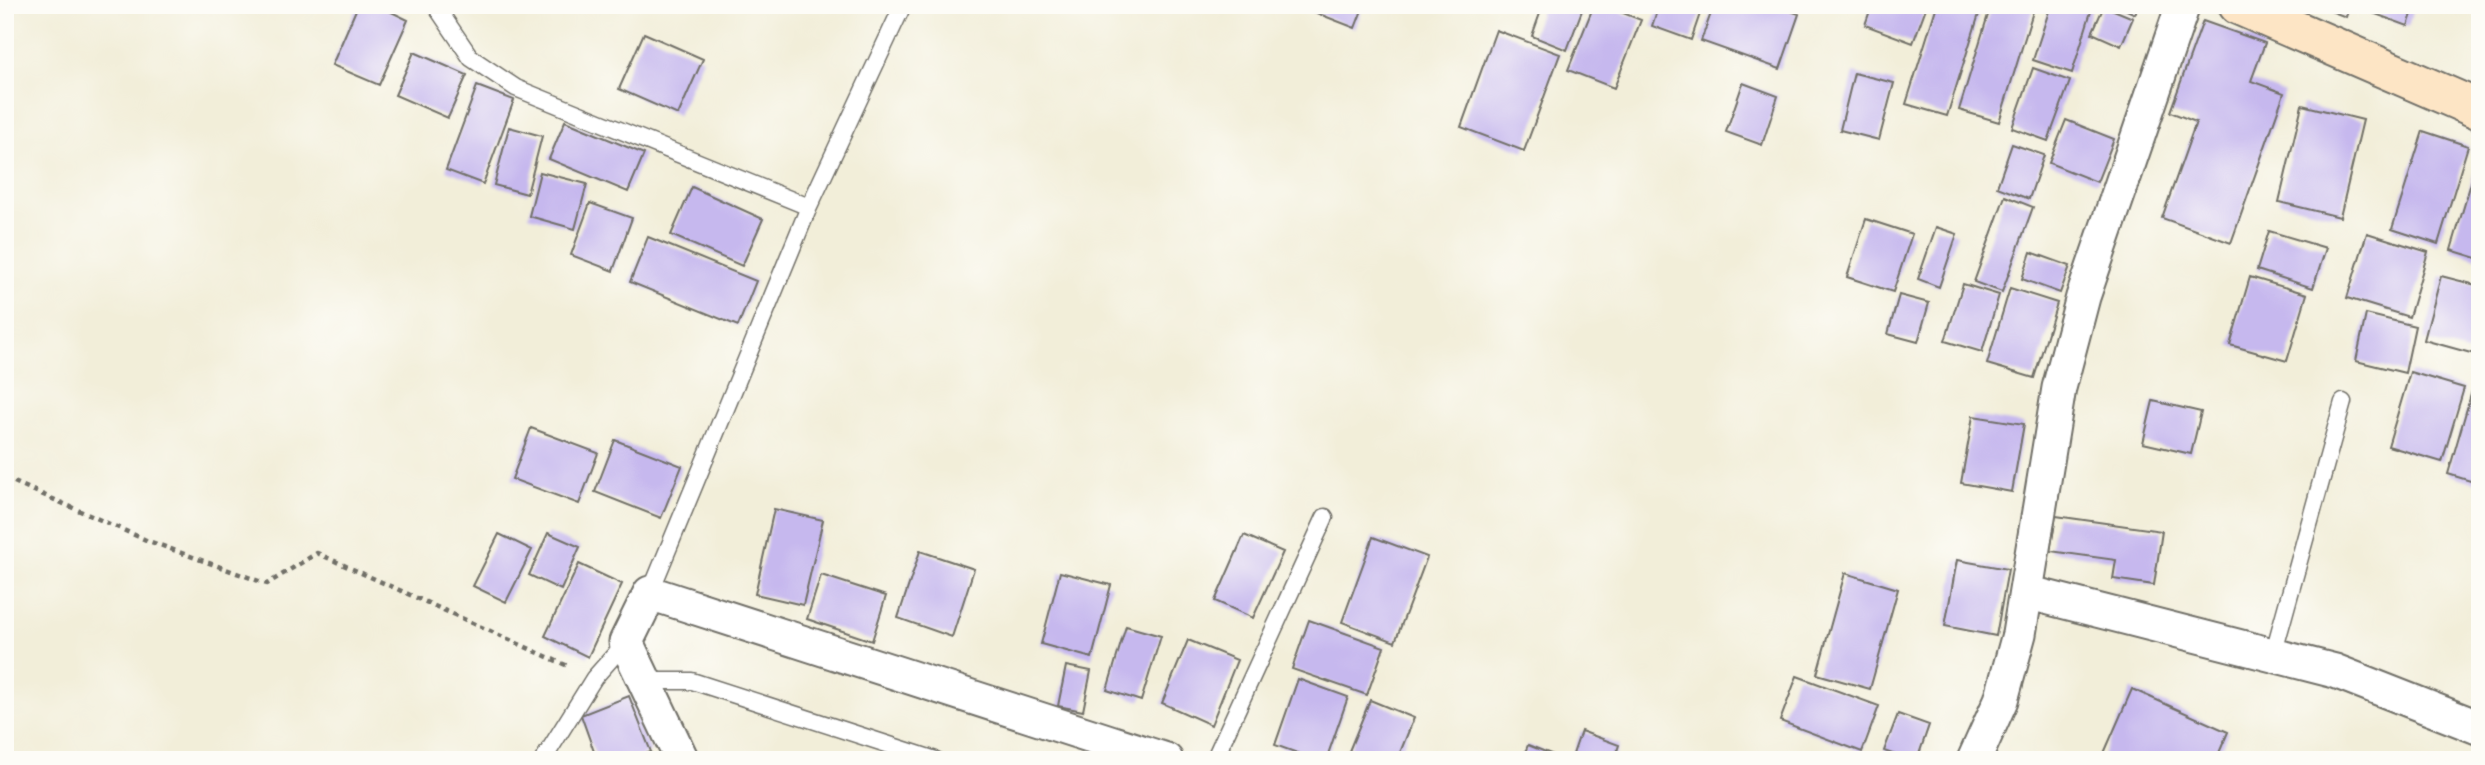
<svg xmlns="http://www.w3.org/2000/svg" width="2485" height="765" font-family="Dekko,sans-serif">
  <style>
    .building { fill: #c6b8ee }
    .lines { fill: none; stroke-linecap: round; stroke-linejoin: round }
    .lane-casing { stroke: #716f68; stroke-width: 19 }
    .street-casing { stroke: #716f68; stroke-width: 37 }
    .secondary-casing { stroke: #716f68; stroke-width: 42 }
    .path { stroke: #716f68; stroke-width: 4.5; stroke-dasharray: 5 5; stroke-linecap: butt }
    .lane { stroke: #fff; stroke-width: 16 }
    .street { stroke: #fff; stroke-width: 33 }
    .secondary { stroke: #fde5c5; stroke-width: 38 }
  </style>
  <rect width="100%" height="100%" fill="#fdfcf7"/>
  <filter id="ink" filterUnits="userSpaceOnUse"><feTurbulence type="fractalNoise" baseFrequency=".0143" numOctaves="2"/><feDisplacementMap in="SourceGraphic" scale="14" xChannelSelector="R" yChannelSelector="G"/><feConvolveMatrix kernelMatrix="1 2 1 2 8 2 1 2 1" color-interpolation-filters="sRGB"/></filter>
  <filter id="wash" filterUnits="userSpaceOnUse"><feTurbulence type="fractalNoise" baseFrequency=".00686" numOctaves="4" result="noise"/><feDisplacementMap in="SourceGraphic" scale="28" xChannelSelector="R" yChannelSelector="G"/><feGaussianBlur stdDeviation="1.57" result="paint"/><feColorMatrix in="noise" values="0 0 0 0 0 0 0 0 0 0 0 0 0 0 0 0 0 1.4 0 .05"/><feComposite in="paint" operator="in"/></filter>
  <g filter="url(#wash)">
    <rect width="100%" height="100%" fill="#f2eed9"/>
    <g id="blocks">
      <path class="building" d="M358,5H377L408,20L379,85L332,65Z
        M1296,5H1364L1355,28Z
        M1543,5H1584L1567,50L1532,36Z
        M1594,5H1603L1641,20L1614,88L1568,70Z
        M1659,5H1703L1691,40L1652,26Z
        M1714,5H1774L1799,14L1780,69L1701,41Z
        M1872,5H1927L1913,43L1865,25Z
        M1937,5H1950L1979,14L1947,116L1906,104Z
        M1991,5H2035L1999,122L1959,110Z
        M2051,5H2093L2072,73L2033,60Z
        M2116,5H2139L2135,14Z
        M2315,5H2350L2346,17Z
        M2360,5H2415L2408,26L2359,8Z
        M2104,6L2133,18L2121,46L2092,33Z
        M2203,21L2265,43L2251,81L2284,93L2231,243L2162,218L2196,122L2170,112Z
        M1496,30L1560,54L1524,151L1461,127Z
        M644,33L703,59L678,115L619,89Z
        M414,52L467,75L448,118L395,95Z
        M2033,68L2070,81L2048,141L2012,128Z
        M1854,73L1894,83L1879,140L1840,130Z
        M1743,83L1778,96L1762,145L1726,132Z
        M477,86L514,100L483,184L446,170Z
        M2302,105L2363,120L2340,217L2279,202Z
        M2066,120L2114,139L2097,182L2049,163Z
        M565,121L644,154L628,192L549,159Z
        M509,127L542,136L527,194L494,185Z
        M2423,131L2468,146L2438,244L2392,229Z
        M2012,144L2044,155L2029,199L1997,187Z
        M2479,156H2480V259L2451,250Z
        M540,172L587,184L575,229L529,216Z
        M692,187L763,219L742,266L671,235Z
        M2005,196L2033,207L2002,292L1974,282Z
        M590,203L632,218L613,271L571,255Z
        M1866,219L1912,234L1893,292L1847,277Z
        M1936,227L1957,234L1939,287L1918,279Z
        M2269,231L2326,248L2313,288L2257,270Z
        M2367,233L2428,252L2409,317L2347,298Z
        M648,237L756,281L738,326L630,282Z
        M2031,252L2070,266L2060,293L2022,279Z
        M2441,276L2480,286V348L2478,355L2424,340Z
        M2250,277L2307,294L2287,361L2230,345Z
        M1963,284L1999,295L1982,352L1945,341Z
        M2010,288L2057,303L2034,378L1987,364Z
        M1899,295L1929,303L1918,342L1888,334Z
        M2366,314L2415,326L2405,373L2356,361Z
        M2410,372L2464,388L2442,462L2388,446Z
        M2472,391L2480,394V484L2448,474Z
        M2153,401L2201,412L2191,454L2143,443Z
        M1973,416L2024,424L2012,492L1961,483Z
        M531,428L598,453L579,504L512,479Z
        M615,440L682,466L661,518L595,492Z
        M774,509L823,520L803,605L755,594Z
        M2056,516L2162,531L2154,585L2113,579L2116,560L2050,551Z
        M548,533L580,547L561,590L529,575Z
        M499,534L532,550L506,602L473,586Z
        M1244,535L1283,552L1253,618L1215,601Z
        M1373,537L1427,557L1395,642L1342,622Z
        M920,551L974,569L952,637L898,618Z
        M1957,560L2008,569L1996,636L1945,626Z
        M579,564L622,584L588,657L545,636Z
        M1060,572L1111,585L1092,658L1041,644Z
        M1845,573L1898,589L1870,689L1817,674Z
        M821,575L886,596L872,641L807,619Z
        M1309,620L1384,647L1367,695L1292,669Z
        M1126,626L1161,636L1141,701L1107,690Z
        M1188,640L1237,660L1211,725L1162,703Z
        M1066,666L1091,671L1083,711L1058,706Z
        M1797,676L1879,706L1862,752L1780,721Z
        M1298,679L1348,697L1326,760H1317L1275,745Z
        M2132,689L2228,732L2216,760H2101Z
        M629,696L651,752L631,760H597L581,715Z
        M1370,700L1414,718L1397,760H1370L1349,751Z
        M1898,714L1929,725L1917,760H1909L1884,751Z
        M1581,731L1619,745L1614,760H1571Z
        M1528,745L1566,760H1522Z"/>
    </g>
  </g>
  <g filter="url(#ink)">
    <use href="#blocks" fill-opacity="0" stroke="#716f68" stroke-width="2"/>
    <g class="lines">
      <g class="lane-casing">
        <path id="lane" d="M435,5L471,58L516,88L809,207
          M650,593L809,207L903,5
          M2273,655L2343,402
          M645,681H692L936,760
          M543,760L594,678L626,642
          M1214,760L1325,517"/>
      </g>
      <g class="street-casing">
        <path id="street" d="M2026,592L2335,671L2480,728
          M682,760L626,642L650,593L1166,760
          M1974,760L2001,700L2019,634L2059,388L2083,297L2183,5"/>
      </g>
      <g class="secondary-casing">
        <path id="secondary" d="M2238,5L2480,110"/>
      </g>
      <path class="path" d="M5,478L146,540L267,584L317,553L570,667"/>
      <use href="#lane" class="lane"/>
      <use href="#street" class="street"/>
      <use href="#secondary" class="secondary"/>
    </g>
  </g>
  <rect width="2485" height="765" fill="none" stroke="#fdfcf7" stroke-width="28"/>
</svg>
